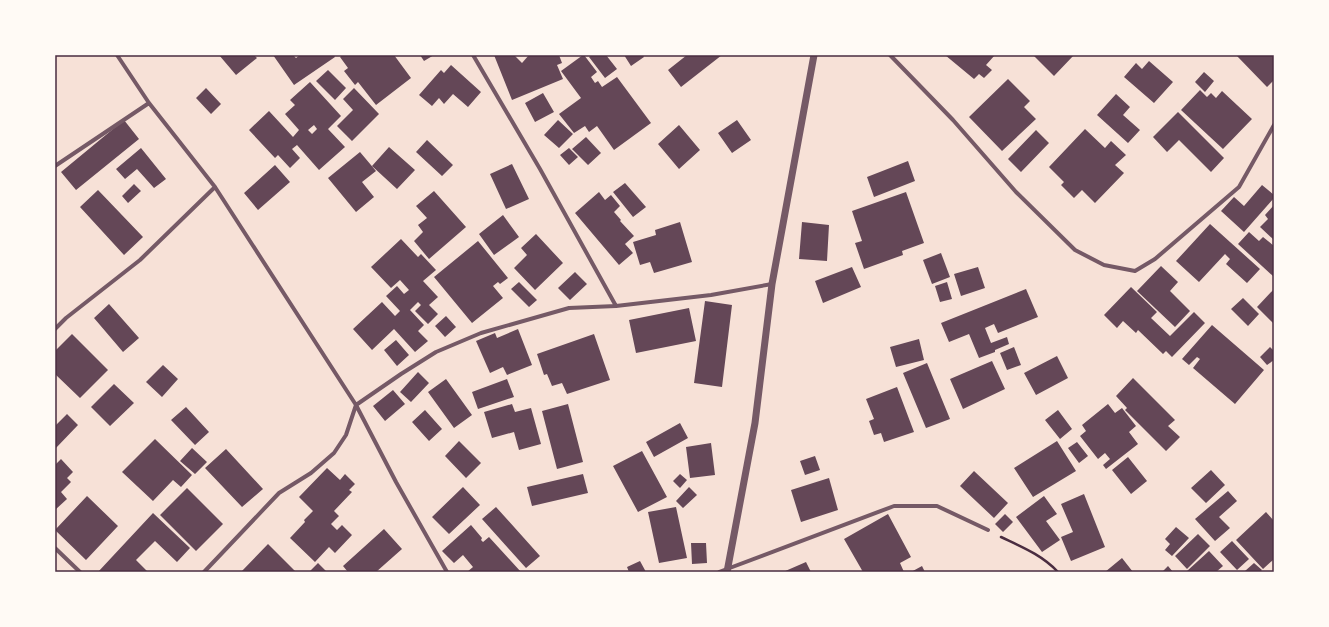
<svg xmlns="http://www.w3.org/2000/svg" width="1329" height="627" font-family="Jost,sans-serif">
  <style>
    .building { fill: #644757; fill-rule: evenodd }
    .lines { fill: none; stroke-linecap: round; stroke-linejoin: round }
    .path { stroke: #4a2c40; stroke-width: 2.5 }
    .minor { stroke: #755966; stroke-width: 4 }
    .tertiary { stroke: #755966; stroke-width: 7 }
    .neatline { fill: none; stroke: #4a2c40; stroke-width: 1.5 }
  </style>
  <rect width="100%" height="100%" fill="#f7e1d7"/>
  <path class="building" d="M219,55H254L257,58L236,75Z
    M273,55H293L296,58L300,55H334L335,57L294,85Z
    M342,55H394L411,78L376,105L358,82L355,85L344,71L348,68L340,57Z
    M420,55H434L424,61Z
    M494,55H514L522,63L529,55H559L562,63L557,65L563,79L512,100Z
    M583,55H584L597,72L591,77L595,83L598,81L602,87L617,77L651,123L614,150L597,126L589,132L585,126L574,133L559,114L581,98L561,71Z
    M592,55H606L617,69L605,78L589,57Z
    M624,55H643L644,57L631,66Z
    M687,55H722L681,87L668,70Z
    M945,55H995L986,65L992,70L984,78L979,74L974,79Z
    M1035,55H1074L1054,76L1034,56Z
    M1236,55H1274V80L1267,87Z
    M1149,61L1173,82L1154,103L1124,77L1136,63L1142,69Z
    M451,65L481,92L468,107L453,94L444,104L439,98L432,106L419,95L441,70L444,73Z
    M328,70L346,88L335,100L316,81Z
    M1204,72L1214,81L1205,92L1195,82Z
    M1008,79L1030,101L1024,107L1036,119L1002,151L969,117Z
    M310,82L341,116L328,129L345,147L319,170L297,145L292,149L300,158L290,168L278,155L275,158L249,130L269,111L293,137L299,130L285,114L295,105L290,100ZM314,125L317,129L312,134L308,130Z
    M206,88L221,104L211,114L196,98Z
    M354,88L379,114L352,141L337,126L353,110L343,99Z
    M1200,90L1207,97L1211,93L1216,98L1222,91L1252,119L1223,149L1181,110Z
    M543,93L554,112L535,122L525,103Z
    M1116,94L1130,107L1123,115L1140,130L1128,143L1097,115Z
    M1178,112L1224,158L1211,172L1179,140L1167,152L1153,137Z
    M124,120L139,139L76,190L61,172Z
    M558,120L573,134L559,148L544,135Z
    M737,120L751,140L732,153L718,133Z
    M679,125L700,150L679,169L658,144Z
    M1085,129L1105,148L1111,141L1126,155L1115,165L1124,173L1095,203L1082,190L1074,198L1061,185L1064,182L1049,167Z
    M1036,130L1049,143L1021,172L1008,159Z
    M586,137L601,153L588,165L572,149Z
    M427,140L453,165L442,176L416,152Z
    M389,147L415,170L397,189L372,166Z
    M141,148L166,179L154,188L137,169L125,179L116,169Z
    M569,148L578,157L569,165L560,155Z
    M360,152L376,171L362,182L374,197L356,212L328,178Z
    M908,161L915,181L874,197L867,177Z
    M512,164L529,199L506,209L490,174Z
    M275,165L290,182L258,210L244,193Z
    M625,183L646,207L633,217L613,192Z
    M134,184L141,191L128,203L122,196Z
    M1262,185L1274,195V198L1244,232L1221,211L1234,197L1244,206Z
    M98,190L143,237L124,255L80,207Z
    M434,191L466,227L429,259L414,241L423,232L418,225L427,218L416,206Z
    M599,192L605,200L611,195L620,206L614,212L621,220L620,221L634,236L625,244L633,253L619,265L575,213Z
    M906,192L924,243L902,251L903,255L864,269L855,243L862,241L852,211Z
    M1274,205V240L1260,227L1268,219L1265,215Z
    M503,215L519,237L494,255L479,234Z
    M680,222L692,262L654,273L650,262L640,265L633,242L656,235L655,230Z
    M802,222L829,225L827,261L799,259Z
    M1210,224L1260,269L1247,283L1226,264L1230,259L1225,254L1199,282L1176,261Z
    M1249,232L1259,241L1263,237L1274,246V277L1238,244Z
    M536,234L563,263L535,290L514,268L527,255L521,248Z
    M401,239L418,257L421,254L436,270L423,281L438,297L429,305L438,314L428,324L415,311L421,305L418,302L410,310L424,325L418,331L428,341L415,352L394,329L372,350L353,329L382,302L395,316L400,311L386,296L397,286L404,294L409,290L400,280L391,288L371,267Z
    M478,241L508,278L500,284L498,282L493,286L503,298L472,323L434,277Z
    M941,253L950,277L932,284L923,260Z
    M1161,266L1178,282L1170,291L1190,311L1175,327L1137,291Z
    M852,267L861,287L823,303L815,281Z
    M978,267L985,288L961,296L954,274Z
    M575,272L587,284L570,300L558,288Z
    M519,282L537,300L529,307L511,289Z
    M947,282L952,299L940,302L935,286Z
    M1131,287L1157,312L1151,318L1170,336L1194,312L1205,323L1172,357L1166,351L1163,354L1138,330L1136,333L1123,321L1117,328L1104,315Z
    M1026,289L1038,317L998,333L994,324L985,328L991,343L1007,337L1009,344L995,350V352L979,358L969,334L949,342L941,323Z
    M1274,289V324L1257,307Z
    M1243,298L1259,314L1248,326L1231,309Z
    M705,301L732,305L722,387L694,383Z
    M109,304L139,338L123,352L94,318Z
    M689,308L696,341L636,353L629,320Z
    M446,316L456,327L445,337L435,326Z
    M1212,325L1264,370L1235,404L1193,368L1200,359L1197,357L1189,365L1182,359Z
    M518,329L532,365L507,375L503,367L490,373L476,341L495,333L497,338Z
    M72,334L108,370L80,398L55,374V351Z
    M594,334L610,380L567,394L562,383L552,386L547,374L544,375L537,354Z
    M919,339L924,360L896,367L890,347Z
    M396,340L409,355L397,366L384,350Z
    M1014,347L1021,365L1007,370L1000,353Z
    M1270,347L1274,351V360L1267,365L1260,357Z
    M1057,356L1068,378L1036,395L1024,373Z
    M992,361L1005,389L963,409L950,379Z
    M927,363L950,419L926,428L903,373Z
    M163,365L178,379L162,397L146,382Z
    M418,372L429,383L411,402L400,392Z
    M1133,378L1175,420L1168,426L1180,437L1166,451L1125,410L1127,408L1116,396Z
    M446,379L472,415L454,428L428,392Z
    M507,379L514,397L478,409L472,392Z
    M114,384L134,403L110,426L91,407Z
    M897,387L914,432L884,442L881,433L874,435L869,421L874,419L866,399Z
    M393,390L405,404L385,421L373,406Z
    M512,404L515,412L531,408L541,444L519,450L514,432L492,438L484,412Z
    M568,404L583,462L557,469L542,411Z
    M1108,404L1115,413L1122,408L1136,426L1129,432L1138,444L1106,469L1103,465L1110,459L1105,453L1098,459L1080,436L1086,431L1082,425Z
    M186,407L209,432L195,445L171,420Z
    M425,410L442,429L429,441L412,422Z
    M1058,410L1072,429L1060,439L1045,420Z
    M67,414L78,425L55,449V426Z
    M680,423L688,438L654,457L646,442Z
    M155,439L192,475L181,487L173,480L153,501L122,472Z
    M459,441L481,463L466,478L445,456Z
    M1057,441L1076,471L1033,497L1014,468Z
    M1077,442L1088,456L1079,463L1068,448Z
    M711,443L715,475L690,478L686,447Z
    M192,448L207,462L195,474L180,461Z
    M226,449L263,489L242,507L205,468Z
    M642,451L667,497L638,512L613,466Z
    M815,456L820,470L805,475L800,461Z
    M1128,457L1147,481L1131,494L1112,470Z
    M61,459L73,472L67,478L71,482L61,492L67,499L55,510V465Z
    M327,468L340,480L345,474L355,484L349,490L352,492L334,511L339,516L331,524L337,530L342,525L352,535L335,553L329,547L315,562L290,538L305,522L304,520L313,511L299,497Z
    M1211,470L1225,485L1206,503L1191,488Z
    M974,471L1008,503L994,518L960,486Z
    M583,474L588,493L532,506L527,487Z
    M680,474L687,480L680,488L673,481Z
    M829,478L838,510L801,522L791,490Z
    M463,487L480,505L449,534L432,517Z
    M689,487L697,495L683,508L676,501Z
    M187,488L223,524L196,551L160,515Z
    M1228,491L1237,501L1219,517L1230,528L1215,541L1195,519Z
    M1084,494L1105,547L1071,561L1061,537L1073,532L1061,504Z
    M87,496L118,526L86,560L55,530Z
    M1044,496L1057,514L1046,521L1060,540L1042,552L1016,517Z
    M496,507L540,556L526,568L482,519Z
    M676,507L687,558L659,563L648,512Z
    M1266,512L1274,521V559L1263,569L1236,540Z
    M153,513L190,548L177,562L155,541L136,560L148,572H98Z
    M888,514L911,557L900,563L904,572H863L844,539Z
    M1005,514L1013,522L1003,532L995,524Z
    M471,525L482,538L481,540L483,542L489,537L521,572H467L473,567L463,555L454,563L442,551Z
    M1176,527L1189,538L1172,556L1165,550L1170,544L1165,539Z
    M384,529L402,549L376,572H348L343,566Z
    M1198,534L1210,546L1187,569L1175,556Z
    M1232,541L1249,559L1237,570L1220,552Z
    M691,543H706L707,563L692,564Z
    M268,544L296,572H241Z
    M1209,551L1223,566L1216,572H1188L1187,571Z
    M1122,558L1133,572H1105Z
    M640,561L646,572H629L627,567Z
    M806,562L811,572H783Z
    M318,563L327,572H309Z
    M1254,563L1262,570L1260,572H1246L1245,571Z
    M922,566L925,572H911Z
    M1168,566L1173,572H1162Z"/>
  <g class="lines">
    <path class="path" d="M1001,537C1022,547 1042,555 1058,572"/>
    <path class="minor" d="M117,55L149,103L215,187L356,405L396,482L447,572
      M473,55L540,169L616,306
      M890,55L953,120L1016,192L1075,250L1104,265L1135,271L1155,259L1239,187L1274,125
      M55,166L149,103
      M55,329L66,318L140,260L215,187
      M55,548L80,572
      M204,572L279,493L311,473L334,453L346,435L356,405L401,374L436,352L481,333L569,308L616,306L711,295L772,284
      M719,572L894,506H937L988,530"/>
    <path class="tertiary" d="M727,572L755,423L772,284L814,55"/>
  </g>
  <rect width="1329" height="627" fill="none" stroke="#fffaf5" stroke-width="112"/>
  <rect x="56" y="56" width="1217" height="515" class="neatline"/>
</svg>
